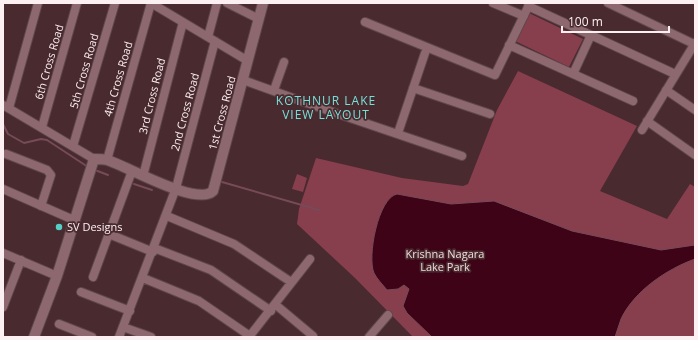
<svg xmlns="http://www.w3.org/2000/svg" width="698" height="340" font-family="'Open Sans',sans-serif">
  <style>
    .green { fill: #873e4d }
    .water { fill: #3e0316; stroke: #774a58 }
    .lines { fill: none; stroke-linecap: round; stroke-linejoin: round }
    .stream { stroke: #774a58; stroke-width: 2 }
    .minor-casing { stroke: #5f474c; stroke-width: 10 }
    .tertiary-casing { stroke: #5f474c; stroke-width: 12 }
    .minor { stroke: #8d696f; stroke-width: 8 }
    .tertiary { stroke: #8d696f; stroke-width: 10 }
    .poi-dot { fill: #55cec5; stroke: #482a2f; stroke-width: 1.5 }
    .labels { text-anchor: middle; stroke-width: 3.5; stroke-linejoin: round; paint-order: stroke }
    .street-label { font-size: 11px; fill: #fdf0f2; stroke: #482a2f }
    .poi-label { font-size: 11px; fill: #fdf0f2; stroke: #482a2f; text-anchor: start }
    .park-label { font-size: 11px; fill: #f2d9dc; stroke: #482a2f }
    .neighbourhood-label { font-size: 12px; letter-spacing: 1px; fill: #77e1d9; stroke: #482a2f }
  </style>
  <rect width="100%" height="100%" fill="#482a2f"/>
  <path class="green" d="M529,13L583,39L569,67L515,41Z
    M518,71L637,126L600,191L667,219L690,184L695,187V337H413L355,278L297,224L299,209L316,158L402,178L463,186L468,184L497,110Z
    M297,174L307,178L303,192L292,189Z"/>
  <path class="water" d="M397,194L451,204L494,201L572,231L661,250L695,245V259C667,269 634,291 621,319C619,325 617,331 615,337H432L407,313L403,306L409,289L404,285L398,289L387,290C383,285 377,279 374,273C367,257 378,198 397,194Z"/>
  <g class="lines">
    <path class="stream" d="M3,124L8,134L24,143L41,139L47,140L88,167
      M95,170L108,175
      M222,182L319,210
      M134,184L152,190"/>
    <g class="minor-casing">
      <path id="minor" d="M151,3L248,61
        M227,3L259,19
        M493,3L524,16
        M608,3L694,44
        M528,6L675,74
        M365,22L495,75L530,3
        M208,37L217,3
        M509,45L633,101
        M573,74L591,35
        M243,80L318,107L462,156
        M413,88L490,114
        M274,90L284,62
        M666,90L695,110
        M3,105L94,159
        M9,108L38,3
        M647,121L695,155
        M42,127L77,3
        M642,130L695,43
        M398,133L425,53
        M73,146L115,3
        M6,154L47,170L51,175L41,206
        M107,160L151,3
        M143,176L183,22
        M3,189L76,221
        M167,216L234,244L291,282
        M109,234L153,252
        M154,248L211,270L271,311
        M3,253L57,276
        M93,277L132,171
        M143,278L199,301L250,336
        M81,292L130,311
        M276,305L313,336
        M3,307L21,260
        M59,324L92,337
        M123,327L151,337
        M119,337L176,188L215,41
        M249,337L310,259
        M369,337L388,315"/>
    </g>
    <g class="tertiary-casing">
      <path id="tertiary" d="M34,337L57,276L94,159C98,159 103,159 107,160C127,166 197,207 213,191L263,3"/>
    </g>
    <use href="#minor" class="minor"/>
    <use href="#tertiary" class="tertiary"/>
  </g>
  <circle class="poi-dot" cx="59" cy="227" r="4"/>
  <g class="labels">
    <g class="street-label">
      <text transform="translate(49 62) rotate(-74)" y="4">6th Cross Road</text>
      <text transform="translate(84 71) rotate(-74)" y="4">5th Cross Road</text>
      <text transform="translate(118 79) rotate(-74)" y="4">4th Cross Road</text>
      <text transform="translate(152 96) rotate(-76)" y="4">3rd Cross Road</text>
      <text transform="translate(185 112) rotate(-75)" y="4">2nd Cross Road</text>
      <text transform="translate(222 113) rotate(-75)" y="4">1st Cross Road</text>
    </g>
    <g class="poi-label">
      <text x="67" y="231">SV Designs</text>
    </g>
    <g class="park-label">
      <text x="445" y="258">Krishna Nagara<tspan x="445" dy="13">Lake Park</tspan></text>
    </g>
    <g class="neighbourhood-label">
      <text x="326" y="105">KOTHNUR LAKE<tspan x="326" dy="14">VIEW LAYOUT</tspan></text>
    </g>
  </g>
  <rect width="698" height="340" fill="none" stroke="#fdf0f2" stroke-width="8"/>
  <path d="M562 26v6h107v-6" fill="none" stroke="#fdf0f2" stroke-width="2"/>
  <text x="568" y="26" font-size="12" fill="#fdf0f2" stroke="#482a2f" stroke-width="3" paint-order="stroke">100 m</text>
</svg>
